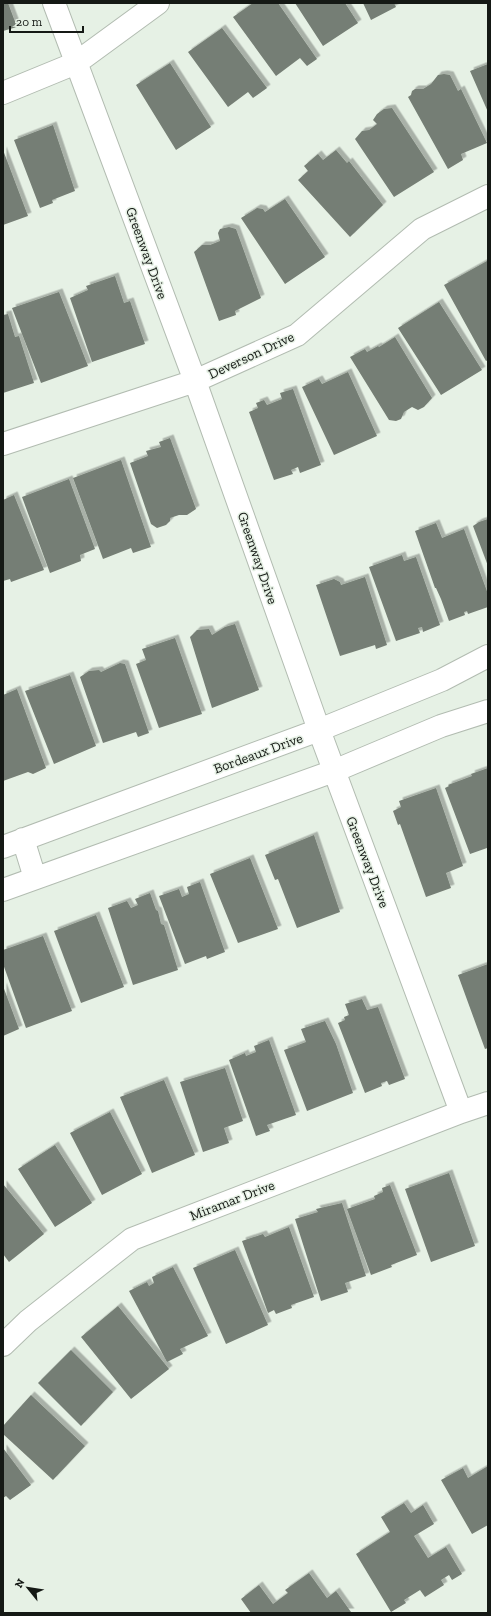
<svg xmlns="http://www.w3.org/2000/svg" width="491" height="1616" font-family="'Zilla Slab',serif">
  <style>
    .building { fill: #757e74; filter: url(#shadow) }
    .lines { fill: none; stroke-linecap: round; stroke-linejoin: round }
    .minor-casing { stroke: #b2bcb1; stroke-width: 24 }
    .minor { stroke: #fff; stroke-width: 22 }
    .labels { text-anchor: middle; stroke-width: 3; stroke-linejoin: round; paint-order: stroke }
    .street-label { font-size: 14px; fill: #151915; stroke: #e6f1e5 }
  </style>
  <defs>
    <filter id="shadow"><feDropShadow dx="3.5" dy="-3.5" stdDeviation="0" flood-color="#0004"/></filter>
  </defs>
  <rect width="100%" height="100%" fill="#e6f1e5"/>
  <path class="building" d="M3,3H8L17,27L3,31Z
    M253,3H278L317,59L307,66L300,58L276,76L233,17Z
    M295,3H345L358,23L323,46Z
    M363,3H394L396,7L371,20Z
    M222,28L267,88L253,98L248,92L228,107L188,52Z
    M170,63L211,127L176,150L136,85Z
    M488,64V112L470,71Z
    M444,74L450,75L458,91L461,89L487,143L461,154L463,160L448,169L408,97L411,95L412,91L415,89H423L431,84L438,75Z
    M392,108L434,172L394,197L355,139L362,131L369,130L377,124L373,120L377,114L384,109Z
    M53,125L75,191L52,200L53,203L40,208L14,140Z
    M3,150L28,216L3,225Z
    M336,150L347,163L349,161L383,205L350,237L298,180L308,171L304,166L318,154L323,160Z
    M285,199L325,257L285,284L241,218L257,208L263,209L265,212Z
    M229,227L236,229L261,298L235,311L236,315L219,321L194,252L202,245H210L220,241L218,233L220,229Z
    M487,261L488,264V360L486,361L444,285Z
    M115,276L124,303L130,301L145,344L92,362L70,298L88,290L86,286Z
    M59,292L88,366L41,383L12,308Z
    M439,302L482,370L441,395L398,328Z
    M8,314L15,337L19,336L34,383L3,393V315Z
    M395,337L432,398L424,407L418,410L412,407L404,412L401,419L396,421L389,420L350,357L365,349L367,352L378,346L379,347Z
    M348,372L377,436L334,455L302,387L319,379L322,384Z
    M293,389L321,465L300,473L298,467L291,470L293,474L274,480L249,412L258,408L256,403L264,400L267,405L282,399L280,393Z
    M170,438L196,509L187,515H179L170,518V521L166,525L157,528L151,524L130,463L148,456L146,451L161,447L159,442Z
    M121,460L151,547L133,553L131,548L103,559L73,478Z
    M69,479L95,549L80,555L81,561L50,573L22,497Z
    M14,495L44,570L11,582L10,579L3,581V500Z
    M488,519V566L473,526L479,522Z
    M436,523L442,538L464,529L488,594V607L468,614L467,611L464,612L465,615L449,621L441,599L436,588H435L415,531Z
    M402,555L404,561L416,557L440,625L423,632L422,627L418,628L420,633L396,641L369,567Z
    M365,577L387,645L376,649L375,645L340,656L316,585L334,579L340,582L341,585Z
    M235,624L259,690L212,708L190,637L197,630L209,629L212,635L225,627Z
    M175,638L202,714L159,728L136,664L146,660L142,649Z
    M120,663L125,664L149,733L138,737L136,732L103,743L80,677L89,671L99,670L101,672Z
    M70,675L96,746L54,764L25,691Z
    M17,689L46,768L33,774L28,772L3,781V695Z
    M488,768V851L487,848L470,854L445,788L449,786L448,785L472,776L471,774Z
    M436,788L463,866L446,873L451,888L426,897L400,824L398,825L393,811L401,807L399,801Z
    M314,835L340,912L297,928L278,879L275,880L265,855Z
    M250,858L278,929L238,943L210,874Z
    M200,882L225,952L207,959L206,956L185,964L159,896L179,889L182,897L189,894L187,887Z
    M150,893L156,910L158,911L161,924L164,925L178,970L133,985L108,908L127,901L131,908L138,905L135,899Z
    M96,915L124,987L81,1003L54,931Z
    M43,936L72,1011L26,1028L3,964V950Z
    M488,964V1048L485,1049L458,975Z
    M3,986L19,1029L3,1036Z
    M362,999L367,1010L378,1007L405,1079L389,1085L387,1081L381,1083L382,1086L365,1093L338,1023L345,1020L344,1017L349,1015L345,1004Z
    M325,1021L336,1044L353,1093L307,1111L284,1050L306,1042L301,1029Z
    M269,1040L296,1115L267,1125L270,1131L256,1136L229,1060L245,1053L246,1056L256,1052L254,1046Z
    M225,1068L243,1121L224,1128L229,1143L203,1152L180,1082Z
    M164,1080L195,1155L152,1173L120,1097Z
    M110,1112L142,1174L102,1195L70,1133Z
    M55,1145L92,1203L55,1227L18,1169Z
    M449,1173L475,1246L431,1262L405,1189Z
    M3,1184L44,1234L9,1262L3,1254Z
    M390,1185L417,1255L391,1265L392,1267L371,1275L347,1209L375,1199L374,1196L383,1192L382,1188Z
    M342,1203L366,1276L345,1283L348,1292L321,1301L295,1219L318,1212L316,1209Z
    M289,1227L314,1297L291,1305L292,1308L276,1314L274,1310L268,1313L242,1241L263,1234L265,1237Z
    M235,1250L268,1325L226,1344L193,1268Z
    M173,1267L208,1336L180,1349L183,1354L167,1362L129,1291L147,1282L149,1286L154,1283L152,1277Z
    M118,1306L169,1369L131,1399L81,1337Z
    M71,1350L113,1392L81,1426L38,1383Z
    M31,1395L85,1446L53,1480L3,1434V1426Z
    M3,1448L31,1485L10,1500L6,1496L3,1498Z
    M488,1466V1525L472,1534L441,1480L463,1468L468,1478Z
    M404,1503L411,1513L423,1505L434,1524L414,1536L428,1558L446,1547L462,1574L452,1580L449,1575L441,1580L444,1585L425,1597L420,1590L404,1600L406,1603L391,1612L356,1554L390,1532L381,1517Z
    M309,1573L327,1598L336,1591L351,1612L251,1613L241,1599L259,1585L273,1604L288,1593L285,1590Z"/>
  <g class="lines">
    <g class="minor-casing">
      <path id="minor" d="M54,3L195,381L319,730L461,1112
        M3,93L76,63L158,3
        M3,444L195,381L297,335L422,229L488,196
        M23,839L35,878
        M3,847L319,730L442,680L488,656
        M3,890L334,771L441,726L488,711
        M3,1345L28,1321L132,1239L461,1112L488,1103"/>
    </g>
    <use href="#minor" class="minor"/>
  </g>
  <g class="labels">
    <g class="street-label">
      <text transform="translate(147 253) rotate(70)" y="5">Greenway Drive</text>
      <text transform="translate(251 355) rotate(-25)" y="5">Deverson Drive</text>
      <text transform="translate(258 558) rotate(71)" y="5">Greenway Drive</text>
      <text transform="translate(258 753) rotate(-20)" y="5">Bordeaux Drive</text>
      <text transform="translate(368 862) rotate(69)" y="5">Greenway Drive</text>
      <text transform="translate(232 1200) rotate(-21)" y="5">Miramar Drive</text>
    </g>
  </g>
  <rect width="491" height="1616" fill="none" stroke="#151915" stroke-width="8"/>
  <g transform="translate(28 1588) rotate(300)" stroke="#e6f1e5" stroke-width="3" paint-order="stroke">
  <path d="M0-3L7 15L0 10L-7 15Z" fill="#151915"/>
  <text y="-6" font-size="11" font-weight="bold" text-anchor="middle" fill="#151915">N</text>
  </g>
  <path d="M10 26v6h73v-6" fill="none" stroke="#151915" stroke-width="2"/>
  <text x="16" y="26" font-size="12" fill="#151915" stroke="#e6f1e5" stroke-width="3" paint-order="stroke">20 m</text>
</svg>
